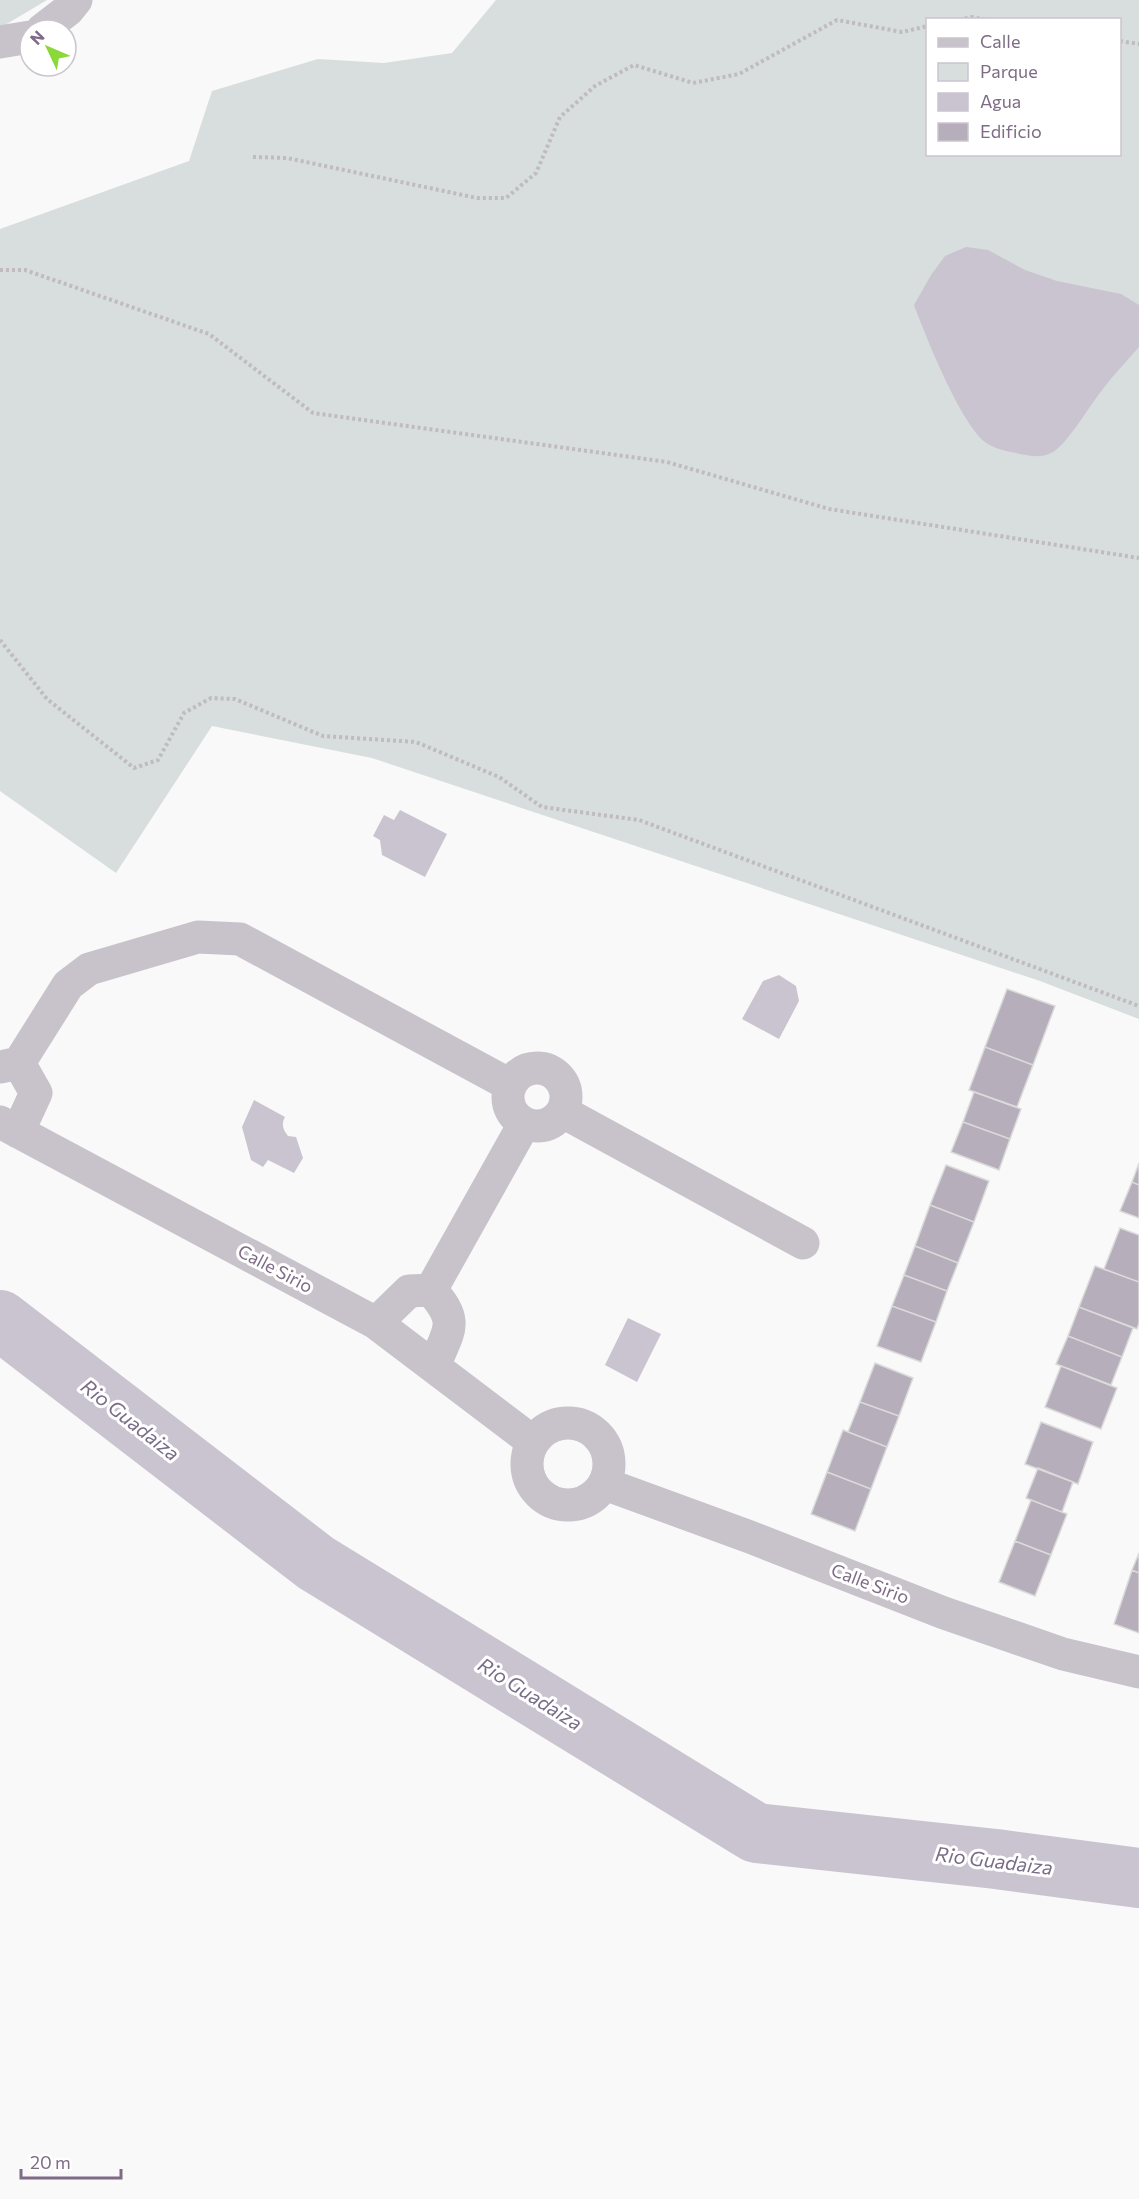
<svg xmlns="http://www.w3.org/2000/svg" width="1139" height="2199" font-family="Commissioner,sans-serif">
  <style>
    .green { fill: #d7dedd; fill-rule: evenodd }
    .water { fill: #cac4d0 }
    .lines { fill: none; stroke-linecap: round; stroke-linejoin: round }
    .river { stroke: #cac4d0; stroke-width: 60 }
    .building { fill: #b7aebb; stroke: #dadbda; stroke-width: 1.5 }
    .path { stroke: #bfbbc0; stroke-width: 4; stroke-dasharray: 3 3; stroke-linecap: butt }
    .minor { stroke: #c8c3ca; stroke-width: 33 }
    .labels { text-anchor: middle; stroke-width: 6; stroke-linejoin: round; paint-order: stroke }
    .street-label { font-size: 18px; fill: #7e6b86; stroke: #fff }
    .water-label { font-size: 20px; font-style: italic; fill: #7a6c88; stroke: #fff }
  </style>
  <rect width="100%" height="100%" fill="#f8f9f8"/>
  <path class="green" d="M0,0H47L0,28Z
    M496,0H1139V1019L1040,981L372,758L212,726L116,873L0,791V229L189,161L212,91L318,59L384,63L452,53ZM928,20H1120V154H928Z"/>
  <path class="water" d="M966,247L988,250L1025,270L1057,281L1121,294L1139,305V347C1127,361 1114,374 1103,389C1091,403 1066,447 1051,453C1041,458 1031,456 1020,454C1009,451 995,450 985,442C960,422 926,337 914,305L931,275L945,256Z
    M400,810L447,834L425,877L382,855L380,840L373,836L384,815L394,820Z
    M779,975L796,986L799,1001L779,1039L742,1019L763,981Z
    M254,1100L285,1117C281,1124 283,1130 288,1136L296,1137L303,1158L294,1173L268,1160L263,1167L251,1160L242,1127Z
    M628,1318L661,1334L637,1382L605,1365Z"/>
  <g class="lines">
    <path class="river" d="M0,1320L316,1563L756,1833L996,1859L1139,1878"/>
  </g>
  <path class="building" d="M1007,989L1055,1006L1033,1065L985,1047Z
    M985,1047L1033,1065L1017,1107L969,1090Z
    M974,1092L1021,1109L1010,1139L963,1122Z
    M963,1122L1010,1139L999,1170L951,1152Z
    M1139,1163V1185L1132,1182Z
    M946,1165L989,1181L974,1222L930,1205Z
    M1132,1182L1139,1185V1218L1120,1211Z
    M930,1205L974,1222L958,1263L915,1246Z
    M1120,1228L1139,1235V1282L1104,1269Z
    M915,1246L958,1263L947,1291L904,1275Z
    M1095,1266L1139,1282V1323L1137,1329L1079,1307Z
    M904,1275L947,1291L936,1322L892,1306Z
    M892,1306L936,1322L921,1362L877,1346Z
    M1079,1307L1133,1328L1122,1357L1068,1336Z
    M1068,1336L1122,1357L1111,1385L1056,1364Z
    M875,1363L913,1378L899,1416L860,1402Z
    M1061,1366L1117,1388L1101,1429L1045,1407Z
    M860,1402L899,1416L887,1447L848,1432Z
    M1041,1422L1093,1442L1078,1484L1025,1464Z
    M843,1430L887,1447L871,1489L827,1472Z
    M1038,1468L1073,1482L1062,1512L1026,1498Z
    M827,1472L871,1489L855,1531L811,1514Z
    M1031,1500L1067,1514L1051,1555L1015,1541Z
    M1015,1541L1051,1555L1035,1596L999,1582Z
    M1139,1553V1573L1132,1570Z
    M1132,1570L1139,1573V1633L1114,1624Z"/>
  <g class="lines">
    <path class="path" d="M959,20L971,17L987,20
      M1120,41L1139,44
      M253,157L287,158L477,198H506L536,173L560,117L595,86L634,65L693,83L739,74L837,20L902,32L928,26
      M0,270H25L209,334L313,413L667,462L829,509L1139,558
      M0,640L47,699L134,768L158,760L184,713L211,698L235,699L323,736L416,742L499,777L542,807L639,820L1139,1006"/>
    <path class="minor" d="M42,30L68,10L76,0
      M0,42L30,37
      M19,1063L68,985L89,969L198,937L240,939L510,1085
      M0,1067L19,1063L36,1093L18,1132
      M508 1097a29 29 0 1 1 58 0a29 29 0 1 1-58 0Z
      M563,1112L803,1243
      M0,1122L376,1323L533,1442
      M431,1290L524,1124
      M376,1323L409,1291L431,1290C460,1323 449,1329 434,1366
      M527 1464a41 41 0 1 1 82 0a41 41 0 1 1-82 0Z
      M605,1484L750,1537L944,1613L1063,1654L1139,1672"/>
  </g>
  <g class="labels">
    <g class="street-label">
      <text transform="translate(275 1269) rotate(28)" y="6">Calle Sirio</text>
      <text transform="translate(870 1584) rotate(21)" y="6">Calle Sirio</text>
    </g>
    <g class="water-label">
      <text transform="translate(130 1420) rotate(38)" y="7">Rio Guadaiza</text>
      <text transform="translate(530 1694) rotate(32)" y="7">Rio Guadaiza</text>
      <text transform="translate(994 1861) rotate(7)" y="7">Rio Guadaiza</text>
    </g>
  </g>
  <rect x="926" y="18" width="195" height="138" fill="#ffffff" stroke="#cbc4cf" stroke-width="1.5"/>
  <rect x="938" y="38" width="30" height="9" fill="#c8c3ca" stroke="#cbc4cf" stroke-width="1.5"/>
  <text x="980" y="48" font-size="18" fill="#7e6b86">Calle</text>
  <rect x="938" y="63" width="30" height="18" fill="#d7dedd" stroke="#cbc4cf" stroke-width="1.5"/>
  <text x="980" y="78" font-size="18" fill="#7e6b86">Parque</text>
  <rect x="938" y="93" width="30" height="18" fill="#cac4d0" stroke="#cbc4cf" stroke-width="1.5"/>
  <text x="980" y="108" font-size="18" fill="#7e6b86">Agua</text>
  <rect x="938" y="123" width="30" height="18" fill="#b7aebb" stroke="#cbc4cf" stroke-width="1.5"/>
  <text x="980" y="138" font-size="18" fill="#7e6b86">Edificio</text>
  <g transform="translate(48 48) rotate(314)"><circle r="28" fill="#ffffff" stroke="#cbc4cf" stroke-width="1.5"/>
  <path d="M0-4.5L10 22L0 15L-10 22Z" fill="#8bd839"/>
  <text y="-9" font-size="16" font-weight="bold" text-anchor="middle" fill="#7e6b86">N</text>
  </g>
  <path d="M21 2169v9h100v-9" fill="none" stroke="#7e6b86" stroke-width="3"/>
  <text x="30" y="2169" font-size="18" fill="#7e6b86" stroke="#ffffff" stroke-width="4.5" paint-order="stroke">20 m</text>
</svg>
